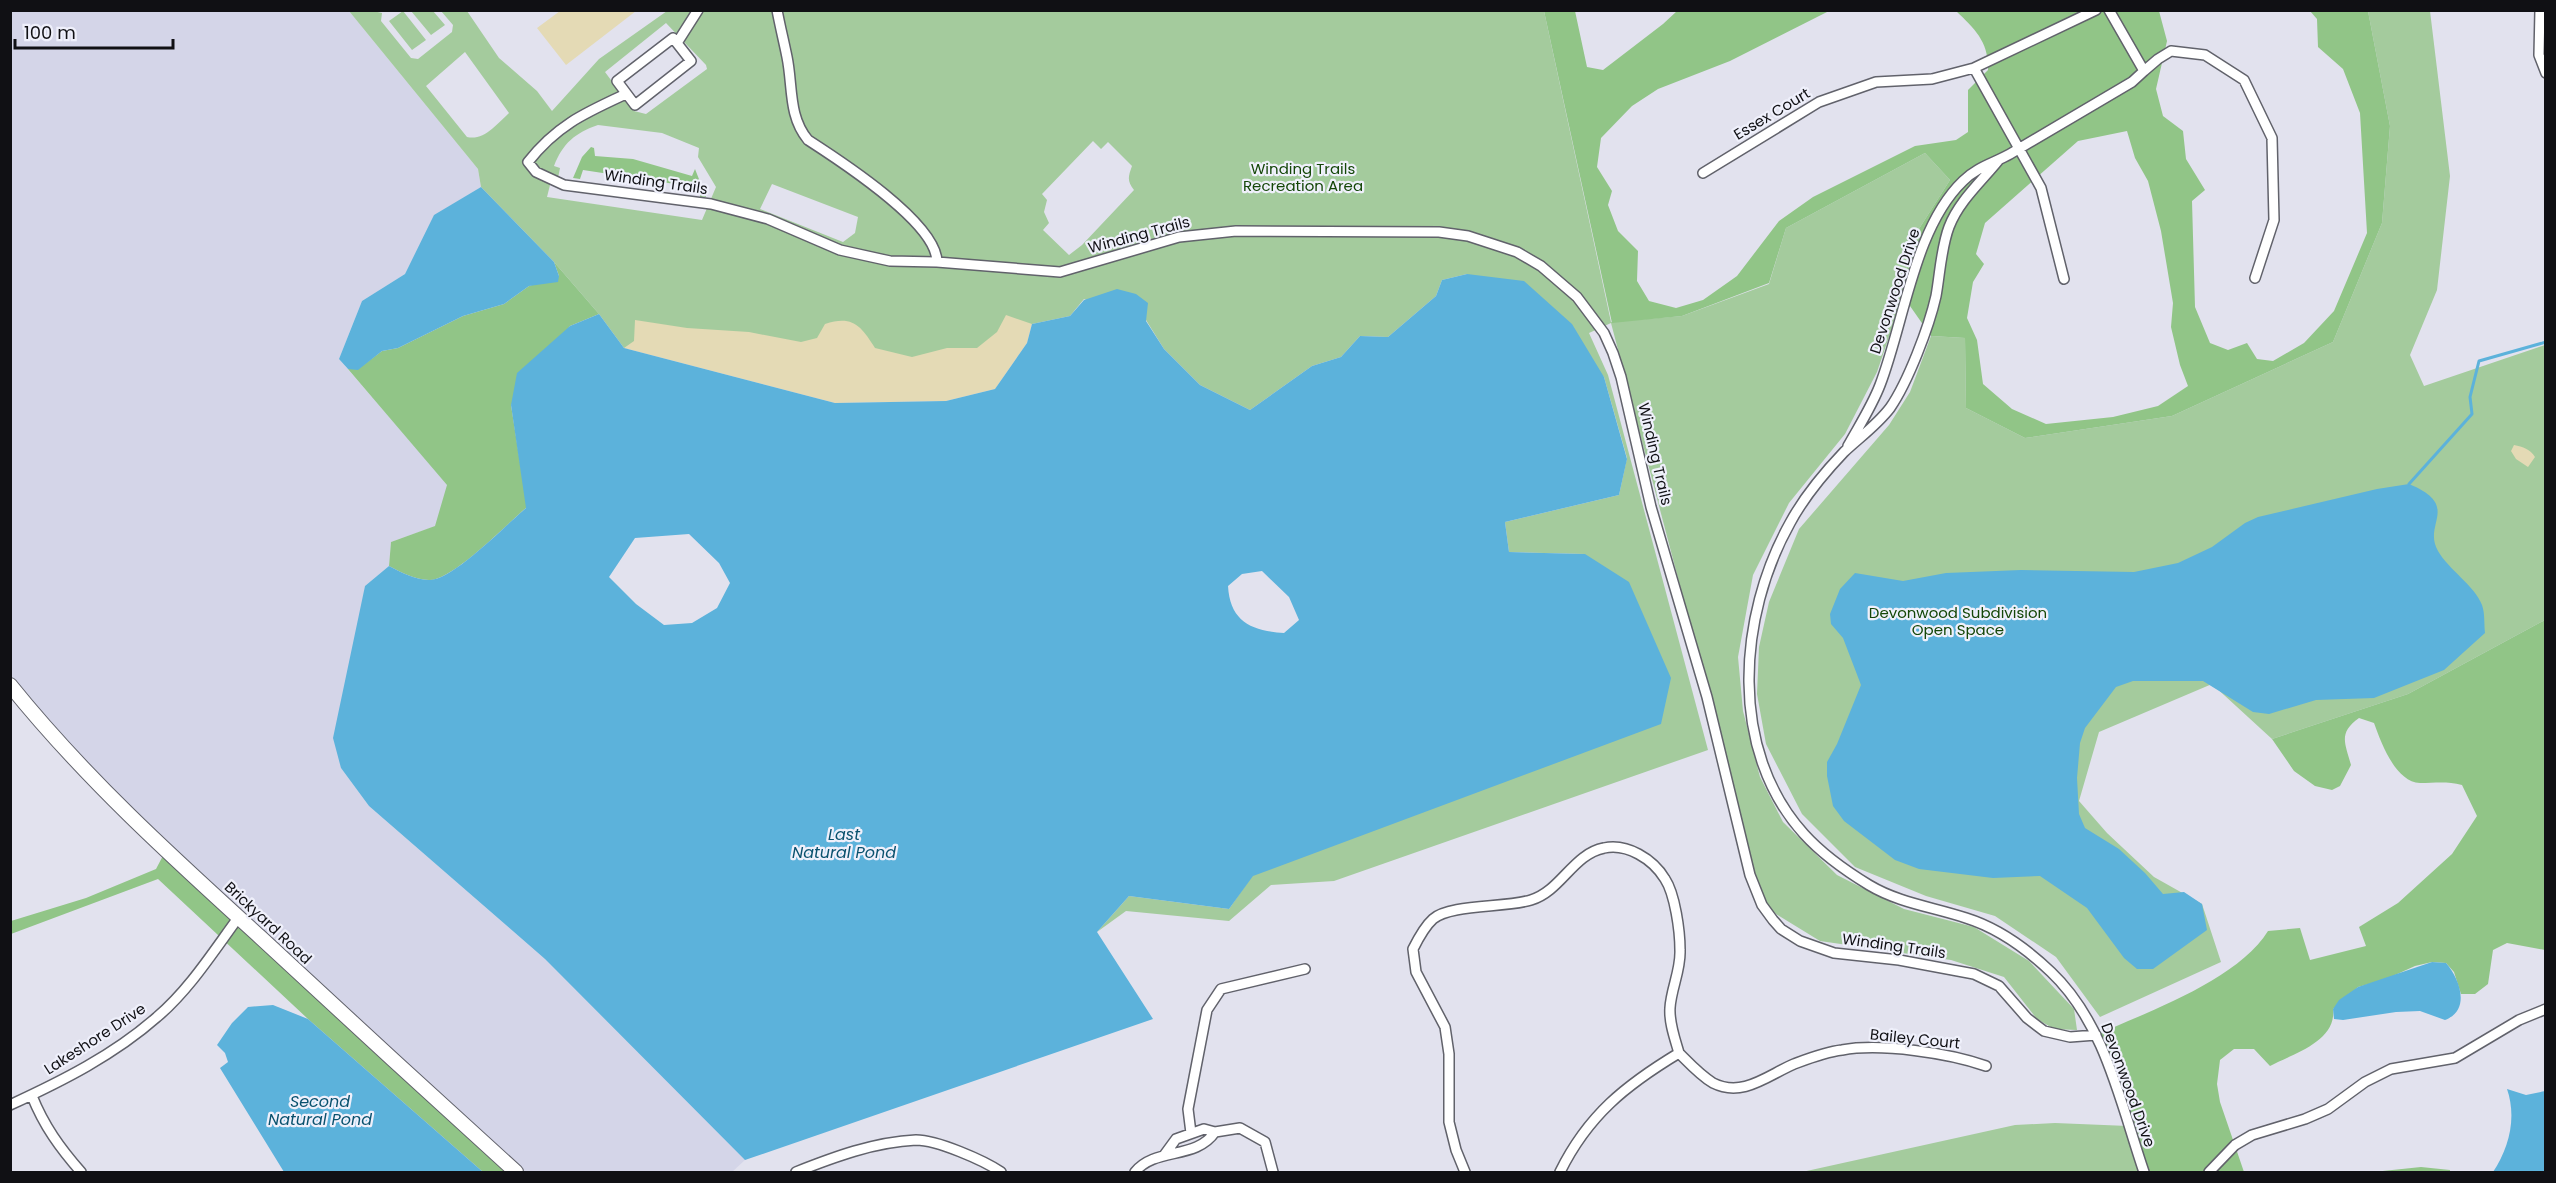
<svg xmlns="http://www.w3.org/2000/svg" width="2556" height="1183" font-family="Poppins,sans-serif">
  <style>
    .built { fill: #d4d5e8 }
    .green { fill: #a4cb9d; fill-rule: evenodd }
    .forest { fill: #91c587; fill-rule: evenodd }
    .sand { fill: #e4dab5 }
    .water { fill: #5cb2db; fill-rule: evenodd }
    .lines { fill: none; stroke-linecap: round; stroke-linejoin: round }
    .stream { stroke: #5cb2db; stroke-width: 3 }
    .street-casing { stroke: #61626b; stroke-width: 12 }
    .secondary-casing { stroke: #61626b; stroke-width: 16 }
    .street { stroke: #fff; stroke-width: 9 }
    .secondary { stroke: #fff; stroke-width: 14 }
    .labels { text-anchor: middle; stroke-width: 4.5; stroke-linejoin: round; paint-order: stroke }
    .street-label { font-size: 15px; fill: #101014; stroke: #eff0fb }
    .park-label { font-size: 15px; fill: #144708; stroke: #eff0fb }
    .water-label { font-size: 16px; font-style: italic; fill: #09516e; stroke: #eff0fb }
  </style>
  <rect width="100%" height="100%" fill="#e2e2ee"/>
  <path class="built" d="M11,11H349L478,169L481,187L435,215L405,274L362,301L339,359L448,485L436,526L391,542L389,566L365,586L341,768L369,806L545,959L745,1160L732,1172H516L238,918L11,685Z"/>
  <path class="green" d="M349,11H373L382,13L381,21L411,58L418,59L452,32L453,25L441,11H467L499,58L537,91L552,111L599,59L667,11H1544L1611,322L1682,316L1769,284L1786,228L1925,153L1950,180L1910,243L1903,296L1877,372L1845,434L1789,503L1753,575L1738,657L1743,711L1760,777L1783,822L1837,875L1904,909L1974,927L2029,961L2074,1009L2077,1030L2054,1029L2037,1019L2004,977L1951,960L1820,941L1776,914L1763,899L1744,842L1716,723L1611,323L1589,333L1608,375L1708,750L1334,881L1271,885L1229,921L1126,911L1097,932L1129,896L1229,909L1252,876L1585,554L1509,552L1505,522L1619,495L1627,458L1604,377L1467,274L1442,280L1436,296L1388,337L1360,336L1341,357L1312,366L1250,410L1200,385L1164,349L1146,320L1084,299L1070,316L1032,324L995,389L624,348L599,314L554,262L481,187L478,169ZM666,23L706,65L707,69L646,114L634,111L605,72ZM465,52L509,113C497,124 484,141 467,137L426,86ZM598,125L662,133L699,148L698,157L716,187L702,220L547,197L552,177L558,178L560,168L554,166C563,143 575,133 598,125ZM1093,141L1101,149L1108,142L1132,166C1128,177 1127,181 1134,190L1082,245L1069,255L1043,230L1049,223L1044,212L1047,200L1042,194ZM772,184L858,217L855,233L843,242L760,209Z
    M403,11L426,40L412,50L389,21Z
    M411,11H433L445,25L431,35Z
    M2368,11H2430L2450,176L2437,290L2410,355L2424,386L2545,345V620L2408,694L2272,739L2212,684L2099,732L2079,801L2107,833L2154,877L2202,904L2221,962L2100,1017L2056,957L1995,916L1926,896L1855,867L1802,814L1766,744L1757,694L1759,647L1769,602L1799,529L1889,425L1910,392L1931,336L1965,338L1966,408L2025,438L2172,416L2333,342L2382,223L2390,126Z
    M2055,1123L2128,1126L2144,1172H1802L2015,1125Z"/>
  <path class="forest" d="M1544,11H1575L1587,67L1603,70L1663,24L1677,11H1829L1730,61L1658,89L1632,106L1601,138L1597,167L1612,191L1608,205L1618,231L1638,251L1637,281L1649,301L1676,308L1703,300L1737,276L1779,221L1813,197L1915,146L1956,140L1968,132V90L1988,70C1989,42 1975,29 1956,11H2159L2167,41L2156,89L2163,116L2183,131L2186,159L2205,190L2192,201L2195,307L2210,343L2228,350L2247,343L2257,359L2273,361L2304,343L2334,311L2367,233L2360,113L2343,69L2318,47L2317,19L2310,11H2368L2390,126L2382,223L2333,342L2172,416L2025,438L1966,408L1965,338L1931,336L1903,296L1910,243L1950,180L1925,153L1786,228L1769,283L1682,316L1612,323ZM2127,131L2135,158L2148,181L2161,231L2173,303L2171,327L2180,365L2188,386L2158,406L2113,417L2046,424L2012,409L1983,384L1977,340L1967,318L1973,282L1984,264L1976,254L1985,223L2078,141Z
    M591,147L594,148L595,156L633,159L692,176L695,169L706,197H700L701,188L583,170L580,179L573,178L582,157Z
    M554,262L599,314L570,326L511,405L527,507C507,524 452,581 429,580C414,579 402,573 389,566L391,542L435,526L447,485L348,369H358L382,351L398,348L463,316L504,304L529,286L559,276Z
    M2545,620V950L2507,943L2493,950L2488,984L2475,994H2461L2454,972L2446,963L2432,962L2415,966L2384,980L2358,987L2333,1009C2337,1041 2293,1054 2270,1066L2254,1049H2234L2220,1060L2217,1084L2220,1102L2244,1172H2144L2096,1035C2147,1012 2238,980 2268,931L2300,928L2310,960L2366,946L2359,927L2398,903L2452,854L2477,816L2462,785C2447,781 2435,783 2420,783C2395,782 2381,742 2374,723L2359,718C2338,733 2345,743 2351,765L2340,786L2332,790L2315,786L2294,771L2272,739L2408,694Z
    M166,850L516,1172H483L308,1019L158,879L11,934V921L86,898L156,869Z
    M2421,1167L2450,1170V1172H2373Z"/>
  <path class="sand" d="M560,11V10L636,11L566,65L537,28Z
    M1006,315L1032,324L1027,343L995,389L946,401L835,403L624,348L634,341L635,320L687,328L749,332L801,342L817,338L825,324C853,315 861,326 875,348L912,357L947,348H977L997,332Z
    M2514,445C2523,447 2530,449 2535,457L2528,467L2516,459L2511,451Z"/>
  <path class="water" d="M481,187L554,262L559,276L558,282L529,286L504,304L463,316L398,348L382,351L358,370L348,369L339,359L362,301L405,274L434,215Z
    M1467,274L1524,281L1572,324L1604,377L1627,459L1619,495L1505,522L1509,552L1585,554L1629,582L1671,678L1661,724L1253,876L1229,909L1129,896L1097,932L1153,1019L745,1160L545,959L369,806L341,768L333,738L365,586L389,566C402,573 414,579 429,580C452,581 507,524 526,508L511,405L517,373L570,326L599,314L624,348L835,403L946,401L995,389L1027,343L1032,324L1070,316L1084,300L1117,289L1136,294L1148,303L1146,321L1164,349L1200,385L1250,410L1312,366L1341,357L1360,336L1388,337L1436,296L1442,280ZM689,534L719,563L730,583L717,608L692,623L664,625L636,604L609,577L635,538ZM1262,571L1289,597L1299,620L1284,633C1251,631 1230,621 1228,586L1242,574Z
    M2409,484C2462,506 2422,524 2438,551C2448,569 2475,586 2482,605C2485,613 2484,624 2485,633L2444,670L2374,698L2316,700L2269,714L2253,712L2203,681H2133L2116,687L2085,728L2080,743L2077,778L2079,814L2085,828L2119,849L2145,873L2163,894L2184,892L2202,904L2207,930L2153,969H2137L2124,958L2087,908L2040,876L1993,878L1919,869L1895,860L1844,821L1833,806L1827,776V762L1837,744L1861,685L1843,638L1831,624L1830,614L1840,589L1855,573L1903,581L1946,573L2021,570L2134,572L2178,563L2212,547L2245,523L2258,517L2377,489Z
    M2432,962L2446,963C2460,979 2471,1010 2445,1020L2420,1011L2396,1012L2343,1020L2334,1019L2333,1009L2339,1000L2358,987Z
    M273,1005L308,1019L483,1172H284L220,1068L228,1062L225,1053L217,1045L232,1023L248,1007Z
    M2507,1089L2526,1095L2545,1091V1172H2493C2509,1148 2517,1118 2507,1089Z"/>
  <g class="lines">
    <path class="stream" d="M2409,484L2472,414L2470,397L2479,361L2546,342"/>
    <g class="street-casing">
      <path id="street" d="M777,10C780,26 784,42 787,57C793,86 788,116 808,140C839,160 937,223 937,262
        M2540,10L2539,55L2546,73
        M673,38L691,61L635,105L617,81Z
        M677,43L698,10
        M1974,68L2041,188L2064,279
        M2144,71L2158,59L2171,51L2205,55L2244,80L2272,138L2274,220L2255,278
        M626,94C585,113 557,125 528,162L536,172L564,185L711,204L768,219L840,250L890,261L937,262L1060,272L1179,237L1236,231L1439,232L1468,236L1517,252L1541,266L1577,297L1604,333L1613,353L1621,377L1651,507L1707,697L1750,875L1762,905L1773,920L1781,929L1800,941L1834,953L1899,960L1974,974L1999,986L2027,1018L2044,1031L2070,1037L2096,1035
        M1998,161C1981,182 1959,201 1949,227C1941,248 1940,274 1936,296C1929,327 1908,382 1890,408C1877,425 1860,437 1844,452C1824,473 1804,497 1790,523C1738,616 1728,750 1804,834C1823,855 1846,871 1869,885C1899,903 1933,907 1966,918C1998,928 2027,949 2051,972C2105,1023 2121,1105 2144,1172
        M1703,173L1819,102L1876,82L1932,79L1974,68L2096,10
        M1848,446C1859,426 1872,406 1880,385C1904,323 1914,228 1963,181C1977,167 1994,163 2010,154C2051,130 2091,106 2132,82L2144,71L2109,10
        M1679,1053C1690,1064 1700,1075 1713,1083C1743,1098 1768,1075 1794,1064C1810,1058 1825,1052 1842,1050C1881,1043 1949,1053 1986,1066
        M32,1096C44,1126 60,1148 81,1172
        M10,1105C62,1081 114,1055 157,1017C189,990 213,952 238,918
        M1191,1133L1188,1109L1207,1010L1221,989L1305,969
        M1165,1154L1176,1139L1204,1129L1215,1132L1240,1128L1265,1142L1273,1172
        M796,1172C834,1157 874,1142 916,1140C937,1140 983,1160 1001,1172
        M1135,1172C1155,1147 1196,1160 1215,1132
        M1465,1172L1456,1150L1449,1122V1054L1445,1027L1416,972L1413,949C1418,939 1424,927 1433,919C1450,904 1505,908 1531,900C1561,891 1573,854 1604,848C1627,843 1653,859 1665,879C1675,894 1680,931 1680,950C1681,970 1671,989 1670,1008C1669,1023 1675,1039 1679,1053C1626,1085 1588,1115 1560,1172
        M2209,1172L2235,1145L2252,1135L2305,1119L2328,1109L2365,1082L2391,1069L2455,1058L2519,1020L2546,1009"/>
    </g>
    <g class="secondary-casing">
      <path id="secondary" d="M10,685C84,777 171,856 259,936C344,1015 430,1094 516,1172"/>
    </g>
    <use href="#street" class="street"/>
    <use href="#secondary" class="secondary"/>
  </g>
  <g class="labels">
    <g class="street-label">
      <text transform="translate(1772 114) rotate(-31)" y="5">Essex Court</text>
      <text transform="translate(656 182) rotate(8)" y="5">Winding Trails</text>
      <text transform="translate(1139 235) rotate(-15)" y="5">Winding Trails</text>
      <text transform="translate(1895 291) rotate(-72)" y="5">Devonwood Drive</text>
      <text transform="translate(1655 454) rotate(77)" y="5">Winding Trails</text>
      <text transform="translate(268 923) rotate(43)" y="5">Brickyard Road</text>
      <text transform="translate(1894 946) rotate(8)" y="5">Winding Trails</text>
      <text transform="translate(95 1039) rotate(-33)" y="5">Lakeshore Drive</text>
      <text transform="translate(1915 1039) rotate(6)" y="5">Bailey Court</text>
      <text transform="translate(2128 1085) rotate(70)" y="5">Devonwood Drive</text>
    </g>
    <g class="park-label">
      <text x="1303" y="174">Winding Trails<tspan x="1303" dy="17">Recreation Area</tspan></text>
      <text x="1958" y="618">Devonwood Subdivision<tspan x="1958" dy="17">Open Space</tspan></text>
    </g>
    <g class="water-label">
      <text x="844" y="840">Last<tspan x="844" dy="18">Natural Pond</tspan></text>
      <text x="320" y="1107">Second<tspan x="320" dy="18">Natural Pond</tspan></text>
    </g>
  </g>
  <rect width="2556" height="1183" fill="none" stroke="#101014" stroke-width="24"/>
  <path d="M15 39v9h158v-9" fill="none" stroke="#101014" stroke-width="3"/>
  <text x="24" y="39" font-size="18" fill="#101014" stroke="#eff0fb" stroke-width="4.5" paint-order="stroke">100 m</text>
</svg>
